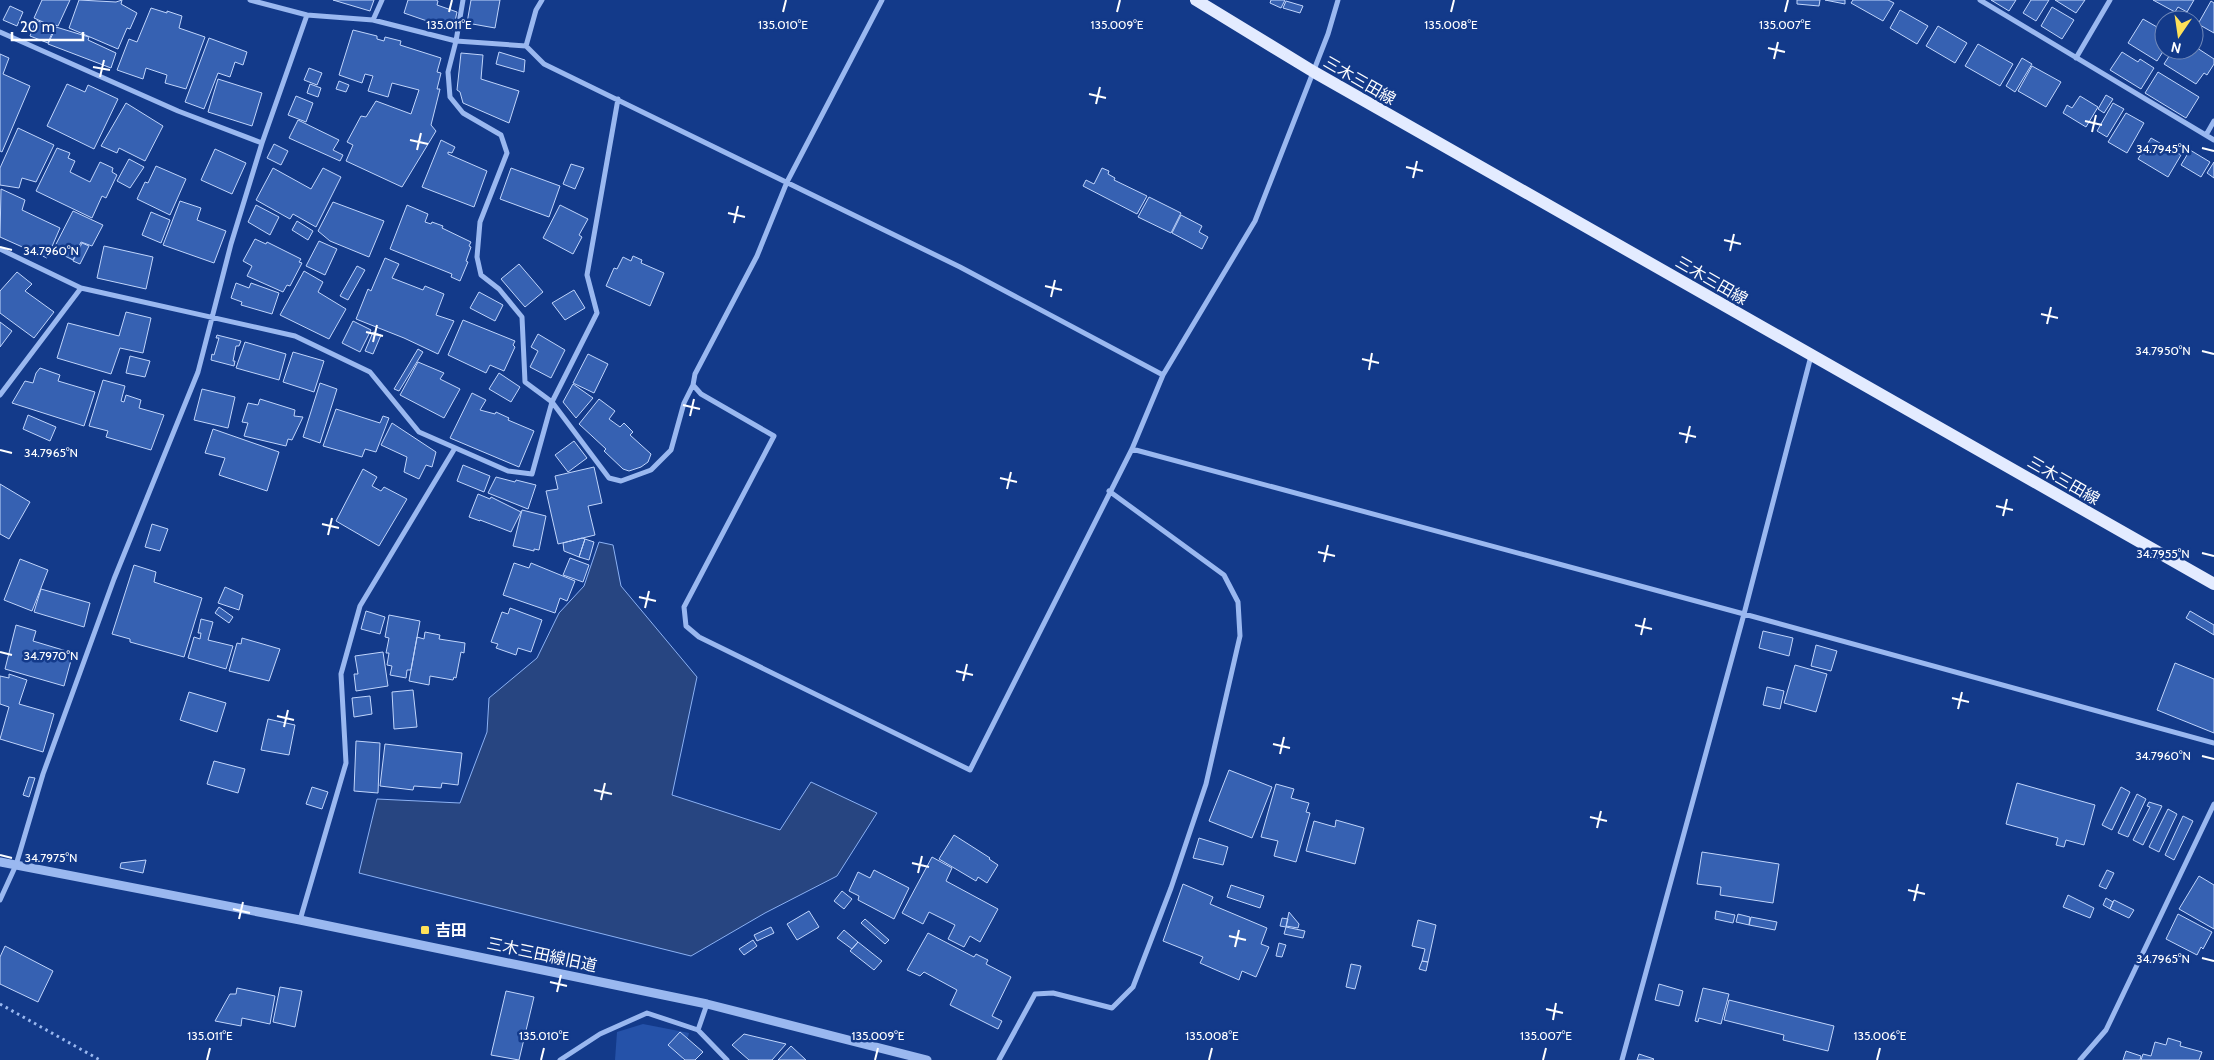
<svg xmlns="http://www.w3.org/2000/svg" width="2214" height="1060" font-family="Cabin,'Noto Sans JP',sans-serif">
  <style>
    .green { fill: #2552a9 }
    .water { fill: #274581; stroke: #8bb1f4 }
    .building { fill: #3661b2; stroke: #c0d5fc }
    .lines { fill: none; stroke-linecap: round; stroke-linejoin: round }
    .path { stroke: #9ab8f0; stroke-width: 3; stroke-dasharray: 2.5 4; stroke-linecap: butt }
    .minor { stroke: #9ab8f0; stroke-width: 5 }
    .tertiary { stroke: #9ab8f0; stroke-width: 9 }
    .primary { stroke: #e3ebff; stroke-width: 12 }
    .ticks { fill: none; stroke: #fff; stroke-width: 2 }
    .poi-dot { fill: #ffe159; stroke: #133a8a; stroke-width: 2 }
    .labels { text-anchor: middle; stroke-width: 5; stroke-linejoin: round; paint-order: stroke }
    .street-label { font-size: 16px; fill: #fff; stroke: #133a8a }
    .poi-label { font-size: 16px; font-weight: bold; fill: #fff; stroke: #133a8a; text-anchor: start }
    .ticks-label { font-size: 12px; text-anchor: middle; fill: #fff; stroke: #133a8a; stroke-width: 5; stroke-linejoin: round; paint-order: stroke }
  </style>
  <rect width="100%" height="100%" fill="#133a8a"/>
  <path class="green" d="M643,1024L689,1033L682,1060H615L617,1032Z"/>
  <path class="water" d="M599,542L613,545L621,586L697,677L672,795L780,830L811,782L877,813L837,876L765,913L691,956L359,873L377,799L460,803L487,732L489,698L537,658L559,613L584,586Z"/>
  <path class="building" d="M42,0H70L58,26L55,25L54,27L34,18Z
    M79,0L116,2L122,0L121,4L137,13L130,29L127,28L118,49L69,28Z
    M333,0H374L370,11Z
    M408,0H436L438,1L437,5L457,12L453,30L404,13Z
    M471,0H500L495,28L467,23Z
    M1271,0H1285L1281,8L1270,3Z
    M1797,0H1820L1819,6L1797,4Z
    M1825,0H1845V4Z
    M1853,0H1888L1894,3L1883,21L1851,3Z
    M1991,0H2016L2009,11Z
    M2031,0H2049L2036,21L2023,13Z
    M2055,0H2085L2076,13Z
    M2153,0H2194L2187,12L2178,7L2175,12Z
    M1286,1L1303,6L1300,13L1283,8Z
    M2211,1L2214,3V33L2198,24Z
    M10,6L23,12L17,26L3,20Z
    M2052,7L2074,20L2062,39L2041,26Z
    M151,8L167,13V11L182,16L179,28L205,37L186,89L165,83L167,75L146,68L143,79L117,70L129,39L137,42Z
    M1900,10L1928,26L1917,44L1890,28Z
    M2143,19L2164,31V50L2157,61L2128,43Z
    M36,20L54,28L48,43L30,36Z
    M1938,26L1967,43L1955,63L1926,46Z
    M56,27L89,37L88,40L116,53L111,68L48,44Z
    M353,30L377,36V39L384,41L385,37L401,41L400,45L441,58L437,72L441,73L437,89H440L431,125L436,131L402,187L346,161L353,145L347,142L361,116L366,117L376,101L411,114L419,90L392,83L388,97L368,91L373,76L365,74L362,83L339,75Z
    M209,38L247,52L243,65L235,62L230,77L218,73L204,109L185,102Z
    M1978,44L2013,64L2000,86L1965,66Z
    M2194,46L2214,59V64L2207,75L2204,73L2196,84L2164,64L2173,50H2194Z
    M499,52L525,60L524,72L496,64Z
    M2122,52L2138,62L2140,59L2154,68L2141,89L2110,70Z
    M461,53L483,55L481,79L519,91L509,123L463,103L460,92L457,90Z
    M0,54L9,58L3,74L30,86L2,152L0,151Z
    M2022,58L2032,64L2015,92L2006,86Z
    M2032,66L2061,82L2046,107L2018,91Z
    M309,68L322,73L317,85L304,80Z
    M2158,72L2199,97L2186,118L2145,93Z
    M218,79L262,93L252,126L208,112Z
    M339,81L349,85L346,92L336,89Z
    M67,84L85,92L88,85L118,99L94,149L47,126Z
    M310,84L321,88L318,97L307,93Z
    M2106,95L2113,99L2104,113L2098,109Z
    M296,96L313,103L306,122L288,115Z
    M2080,96L2098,107L2086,127L2063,113L2067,105L2072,108Z
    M126,103L163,126L145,161L119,148L117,153L101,146Z
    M2113,103L2124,109L2107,137L2097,131Z
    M2126,113L2144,123L2127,153L2108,142Z
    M298,120L339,140L333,150L343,155L340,161L289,138Z
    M18,128L54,145L36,182L22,178L19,188L0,185V168Z
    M2151,138L2181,155L2168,177L2138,159Z
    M441,140L455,147L452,153L448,152V154L487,171L474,207L422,187Z
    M274,144L288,151L281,165L267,158Z
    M57,148L70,153L68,158L75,161L70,172L90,182L100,162L113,168L112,172L117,175L106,198L102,196L92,218L36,191Z
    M215,149L246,163L232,194L201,180Z
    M2190,150L2210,162L2201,177L2181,165Z
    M129,159L144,167L130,188L117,181Z
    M2214,162V178L2207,173Z
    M571,164L584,168L575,189L563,184Z
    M156,166L186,179L170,215L137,199L145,182L148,183Z
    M273,168L311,189L323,168L341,177L316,227L293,214L290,219L256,200Z
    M511,168L560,186L549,217L500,199Z
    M1102,168L1109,171L1108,174L1115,178L1114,180L1147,196L1137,214L1083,186L1086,180L1094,184Z
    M1,189L25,200L22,210L60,228L47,258L0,237Z
    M1149,197L1181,213L1171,233L1138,217Z
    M180,201L201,208L197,220L226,231L214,263L163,245Z
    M333,202L384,221L369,257L330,241L318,231Z
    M256,205L279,217L270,235L248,222Z
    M407,205L428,214L425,222L431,224L432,222L443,226L442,228L471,242L469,246L471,247L466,261L468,262L460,281L451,277L452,274L390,249Z
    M560,205L588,219L579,235L582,237L573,254L543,238Z
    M73,211L103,225L92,246L81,242L73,260L53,250Z
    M151,212L170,220L161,243L142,235Z
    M1181,215L1202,226L1199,232L1208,237L1202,249L1172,233Z
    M297,221L313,231L308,240L292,230Z
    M255,239L266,244L267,242L301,259L299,262L302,263L290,286L287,285L283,292L247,276L252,266L243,261Z
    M319,241L337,249L325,275L306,266Z
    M82,243L89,246L80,264L73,261Z
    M104,246L153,257L146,289L97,278Z
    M633,256L642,260L641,263L664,273L650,306L606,286L614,268L617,269L623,257L631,261Z
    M385,258L399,264L392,278L423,290L425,286L444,294L436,315L454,321L438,354L404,338L356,319L368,289L371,291Z
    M519,264L543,292L525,307L501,279Z
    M357,266L365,270L348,300L340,296Z
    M304,271L323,282L318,292L346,309L329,339L280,315Z
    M17,272L32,284L25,291L54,312L34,338L0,313V291Z
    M236,283L249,288L251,283L279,293L272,314L241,305L242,302L231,298Z
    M574,290L585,308L565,320L552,303Z
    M479,292L503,305L495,321L470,308Z
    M126,312L151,318L143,353L120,348L111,374L57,358L68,323L119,336Z
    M463,320L515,341L513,345L515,347L504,371L490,365L486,373L448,355Z
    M353,321L371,330L360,352L342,343Z
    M0,322L12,331L0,347Z
    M373,332L381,335L373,354L365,351Z
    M538,334L565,350L551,378L530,367L538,351L531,347Z
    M217,335L241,341L239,346H236L233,361H235L234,366L211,360L212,354L214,355L219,338H216Z
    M245,342L286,354L279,380L236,368Z
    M418,349L423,352L399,391L394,389Z
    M293,352L324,361L314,392L283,382Z
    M588,354L608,364L594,393L573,383Z
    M130,356L150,361L145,377L126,373Z
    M418,362L444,373L440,379L460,389L444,418L400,395Z
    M40,368L60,375L58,381L95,392L84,426L12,403L25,381L33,383L36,373Z
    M499,373L520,387L511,402L489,389Z
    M103,380L125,386L121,401L124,402L126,395L141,400L139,408L164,415L151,450L106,437L108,431L89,426Z
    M320,383L337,389L320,443L303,437Z
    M573,384L593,398L576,418L563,402Z
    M202,389L235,397L228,428L194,420Z
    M472,393L486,400L480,410L495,414L496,412L509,418L508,420L534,431L519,467L450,438Z
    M260,399L295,410L294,416L303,417L292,440L288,439L286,446L244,436L248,423L242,422L248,403L258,405Z
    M599,399L615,411L609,419L620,427L624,423L633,432L630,435L651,454L648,462L641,467L629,471L623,469L604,451L606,449L579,424Z
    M336,409L380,423L383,416L389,418L376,452L365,449L362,457L323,446Z
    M28,415L56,427L50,441L23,429Z
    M392,423L436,452L432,467L426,465L419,479L404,472L407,457L381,445Z
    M213,429L279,452L267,491L219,475L225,458L205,453Z
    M574,441L587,458L568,472L555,455Z
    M463,465L490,476L484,492L457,481Z
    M594,467L602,503L588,506L595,535L558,544L546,491L558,489L555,476Z
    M363,469L377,477L372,486L381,491L384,487L407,499L379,546L336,521Z
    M496,477L515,482L516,480L536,485L528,509L488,493Z
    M0,484L30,502L9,539L0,534Z
    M478,494L490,499L491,497L521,512L511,532L480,520V521L469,517Z
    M522,510L546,516L539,550L534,549V551L513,546Z
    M152,524L168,529L160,551L145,547Z
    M582,538L585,539L579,557L564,551L563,543Z
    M585,539L594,542L589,560L579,557Z
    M570,558L589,565L583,582L563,575Z
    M20,559L48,570L32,611L4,600Z
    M514,563L529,568L531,563L575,581L567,601L560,598L555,613L503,595Z
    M134,565L156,572L154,582L202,598L184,657L130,642V639L112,634Z
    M225,587L243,595L239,610L218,603Z
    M41,589L90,603L84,627L34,612Z
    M219,607L233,617L229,623L215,613Z
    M510,608L542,620L531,652L518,648L516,655L496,648L498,644L491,642L502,612L508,614Z
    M366,611L385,617L380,634L361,629Z
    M2190,611L2214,625V635L2186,618Z
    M389,615L420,621L411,670H407L406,678L390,675L392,666L387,665L389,653H386L389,638L385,637Z
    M201,619L213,622L208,640L233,646L226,669L188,658L194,637L200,639L201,633H198Z
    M16,625L36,631L33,641L73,653L64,686L5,669Z
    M1763,631L1793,638L1789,656L1759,648Z
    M425,632L440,635L439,639L465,643L464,653L461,652L456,678L454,677L453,680L430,676L429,685L409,681L417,637L424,639Z
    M242,638L280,649L269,681L229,671L237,643L241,644Z
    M1816,645L1837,651L1831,671L1811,666Z
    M383,652L388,686L356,691L354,674H358L355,656Z
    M2175,663L2214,679V733L2157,710Z
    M1795,665L1827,674L1816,712L1784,703Z
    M9,674L27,680L19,704L54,714L43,752L0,739L9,707L0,704V676L9,678Z
    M1767,687L1784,691L1780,709L1763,705Z
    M413,690L417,727L394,729L392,692Z
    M189,692L226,703L217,732L180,720Z
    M370,696L372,714L354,717L352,698Z
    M268,719L295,725L289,755L261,750Z
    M356,741L380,743L378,793L354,791Z
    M385,744L462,753L458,785L442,783L441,788L414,786L413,790L380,786Z
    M214,761L245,769L238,793L207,784Z
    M1229,770L1272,787L1252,838L1209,821Z
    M29,777L35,778L29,797L23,795Z
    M2017,783L2095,805L2084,845L2066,840L2064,847L2056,845L2058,838L2006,824Z
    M1276,784L1294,789L1291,798L1309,803L1306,812L1310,813L1296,862L1274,856L1278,841L1261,837Z
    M312,787L328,792L322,809L306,804Z
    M2121,787L2130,792L2112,830L2102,825Z
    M2137,794L2146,799L2128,837L2118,833Z
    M2149,802L2162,806L2143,845L2133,840L2150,807L2147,806Z
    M2168,809L2177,814L2159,852L2149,847Z
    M2183,816L2193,821L2174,860L2165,855Z
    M1336,820L1364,828L1355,864L1306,851L1314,821L1335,827Z
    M954,835L990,858L989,859L998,865L987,883L978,877L976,881L939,859Z
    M1199,838L1228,847L1223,865L1193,858Z
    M1702,852L1779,864L1773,903L1720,895L1721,887L1697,884Z
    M932,857L952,868L946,881L998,909L980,942L970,936L964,947L948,939L955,925L929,912L923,924L902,913Z
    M146,860L143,873L120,868L121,863Z
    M874,870L909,888L894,919L858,900L859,896L849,891L858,872L870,878Z
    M2107,870L2114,873L2106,889L2099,886Z
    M2199,876L2214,885V929L2179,909Z
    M1183,884L1213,897L1210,904L1267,928L1261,944L1269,947L1256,977L1242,971L1239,980L1200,963L1203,957L1163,941Z
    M1231,885L1264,896L1260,908L1227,897Z
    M842,891L852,899L844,909L834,901Z
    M2068,895L2094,908L2090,918L2063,907Z
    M2106,898L2113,902L2110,909L2103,905Z
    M2114,900L2134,910L2129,918L2110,909Z
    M809,911L819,927L797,940L787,924Z
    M1716,911L1735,915L1733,923L1715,919Z
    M1289,912L1299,924L1298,928L1286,926Z
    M1738,914L1750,917L1749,925L1736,922Z
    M2178,914L2212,932L2203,949L2201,947L2197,955L2166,939Z
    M1751,917L1777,922L1775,930L1749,925Z
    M1282,918L1288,919L1286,927L1280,926Z
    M865,919L889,940L885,944L861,923Z
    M1418,920L1436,925L1428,962L1422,961L1425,949L1412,946Z
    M771,927L774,933L757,941L754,935Z
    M1286,927L1305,931L1303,938L1284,934Z
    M844,930L858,942L852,949L837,938Z
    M928,933L974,957L976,954L988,960L986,964L1011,977L992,1016L1002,1021L998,1029L950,1005L957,990L924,972L920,976L907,970Z
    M753,940L757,946L744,955L739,949Z
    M858,942L882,961L874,970L850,951Z
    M1279,943L1286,945L1282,957L1276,956Z
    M5,946L53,971L38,1002L0,984V957Z
    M1422,961L1428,962L1426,971L1419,969Z
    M1351,964L1361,966L1355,989L1346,987Z
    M1659,984L1683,991L1679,1006L1655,1000Z
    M280,987L302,991L295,1027L273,1022Z
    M237,988L275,996L270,1024L242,1018L241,1026L215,1021L230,994H236Z
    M1703,988L1729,994L1721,1024L1699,1018L1698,1022L1695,1021Z
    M506,991L534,997L519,1060L491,1055Z
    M1729,1000L1834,1026L1828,1051L1783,1040L1784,1035L1724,1020Z
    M680,1032L703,1052L695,1060H685L668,1045Z
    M744,1034L786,1044L772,1060H749L732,1045Z
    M2168,1038L2181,1042L2180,1046L2202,1052L2199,1060H2141L2143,1054L2151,1056L2155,1042L2166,1045Z
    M791,1046L806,1060H778Z
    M2126,1051L2141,1056L2140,1060H2123Z
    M1639,1054L1654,1059L1653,1060H1637Z"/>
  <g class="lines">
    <path class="path" d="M0,1004L100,1060"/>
    <path class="minor" d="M250,0L307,15L373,20L456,41L526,46L544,64L960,267L1163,375
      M463,0L456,41L448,72L450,97L463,113L501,135L507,153L480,222L477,257L481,275L499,289L522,317L525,382L552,402L609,478L621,481L651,470L671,450L684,403L693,385
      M882,0L787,182L757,256L695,374L693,385L701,394L774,436L684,607L686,626L699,637L970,770L1132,449L1163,375L1255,221L1328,34L1338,0
      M1980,0L2214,140
      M373,20L382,0
      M0,32L178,111L262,143
      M526,46L536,10L542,0
      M2076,58L2110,0
      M2206,135L2214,121
      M0,249L81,288L295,336L370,372L419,432L508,471L532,474L552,402L597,313L587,275L618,99
      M0,395L81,288
      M1132,449L1744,614L2214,743
      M0,900L16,865L43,774L114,579L198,372L231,244L262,143L307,15
      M300,920L346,763L341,674L360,606L455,448
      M707,1004L698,1030L727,1060
      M560,1060L600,1034L647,1013L698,1030
      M999,1060L1035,994L1053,993L1112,1008L1133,987L1171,888L1206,784L1240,636L1238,602L1224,575L1109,491
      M1622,1060L1744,614L1811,356
      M2080,1060L2106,1030L2214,804"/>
    <path class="tertiary" d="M0,862L300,920L707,1004L927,1060"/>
    <path class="primary" d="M1196,0L1314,72L2214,584"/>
  </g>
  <path class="ticks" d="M449,12L452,0M783,12L786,0M1117,12L1120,0M1451,12L1454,0M1785,12L1788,0M1768,48L1785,52M1774,59L1778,42M93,67L110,70M100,77L104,60M1089,94L1106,98M1096,104L1100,87M2085,121L2102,125M2092,132L2096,115M410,140L428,144M2202,148L2214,151M417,150L421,133M1406,167L1423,171M1413,178L1417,161M728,213L745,217M734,223L738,206M1724,240L1741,244M0,247L12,250M1730,251L1734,234M1045,286L1062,290M1051,297L1055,280M2041,314L2058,318M2047,324L2051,307M366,332L383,336M373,342L377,325M2202,351L2214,354M1362,359L1379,363M1369,370L1372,353M683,405L700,409M690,416L694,399M1679,433L1696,437M1686,443L1690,426M0,450L12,453M1000,478L1017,482M1007,489L1011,472M1996,506L2013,510M2003,516L2007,499M322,524L339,528M328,535L332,518M1318,552L1335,556M2202,553L2214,556M1324,562L1328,545M639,597L656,601M645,608L649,591M1635,625L1652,629M1641,635L1645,618M0,652L12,655M956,671L973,675M963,681L967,664M1952,698L1969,702M1958,709L1962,692M277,716L294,720M284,727L288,710M1273,744L1290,748M1280,754L1284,737M2202,756L2214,759M594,790L612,794M601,800L605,783M1590,817L1607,821M1597,828L1601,811M0,855L12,858M912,863L929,867M918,873L922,856M1908,890L1925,894M1914,901L1918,884M233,909L250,913M239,919L243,902M1229,936L1246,940M1235,947L1239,930M2202,958L2214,961M550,982L567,986M557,992L561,975M1546,1009L1563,1013M1553,1020L1556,1003M207,1060L210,1048M541,1060L544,1048M875,1060L878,1048M1209,1060L1212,1048M1543,1060L1546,1048M1877,1060L1880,1048"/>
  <rect class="poi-dot" x="420" y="925" width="10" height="10" rx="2.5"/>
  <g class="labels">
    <g class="street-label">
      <text transform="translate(1360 80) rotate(30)" y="6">三木三田線</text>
      <text transform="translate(1712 280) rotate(30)" y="6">三木三田線</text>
      <text transform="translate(2064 480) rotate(30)" y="6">三木三田線</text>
      <text transform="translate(542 954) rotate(12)" y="6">三木三田線旧道</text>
    </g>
    <g class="poi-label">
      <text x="435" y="936">吉田</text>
    </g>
  </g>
  <g class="ticks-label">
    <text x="449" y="29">135.011°E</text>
    <text x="783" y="29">135.010°E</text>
    <text x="1117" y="29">135.009°E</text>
    <text x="1451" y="29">135.008°E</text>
    <text x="1785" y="29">135.007°E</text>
    <text x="2163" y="153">34.7945°N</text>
    <text x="51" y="255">34.7960°N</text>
    <text x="2163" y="355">34.7950°N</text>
    <text x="51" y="457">34.7965°N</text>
    <text x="2163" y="558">34.7955°N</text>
    <text x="51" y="660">34.7970°N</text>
    <text x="2163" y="760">34.7960°N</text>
    <text x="51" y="862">34.7975°N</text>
    <text x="2163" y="963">34.7965°N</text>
    <text x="210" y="1040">135.011°E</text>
    <text x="544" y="1040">135.010°E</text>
    <text x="878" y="1040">135.009°E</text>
    <text x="1212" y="1040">135.008°E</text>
    <text x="1546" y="1040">135.007°E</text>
    <text x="1880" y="1040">135.006°E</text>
  </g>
  <g transform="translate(2179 35) rotate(193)"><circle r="24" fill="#133a8a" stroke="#7189b9"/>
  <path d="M0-4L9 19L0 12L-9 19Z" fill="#ffe159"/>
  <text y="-8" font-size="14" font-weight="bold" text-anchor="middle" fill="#ffffff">N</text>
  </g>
  <path d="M12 32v8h71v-8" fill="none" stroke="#ffffff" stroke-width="2.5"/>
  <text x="20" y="32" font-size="15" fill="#ffffff" stroke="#133a8a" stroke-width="4" paint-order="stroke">20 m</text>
</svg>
